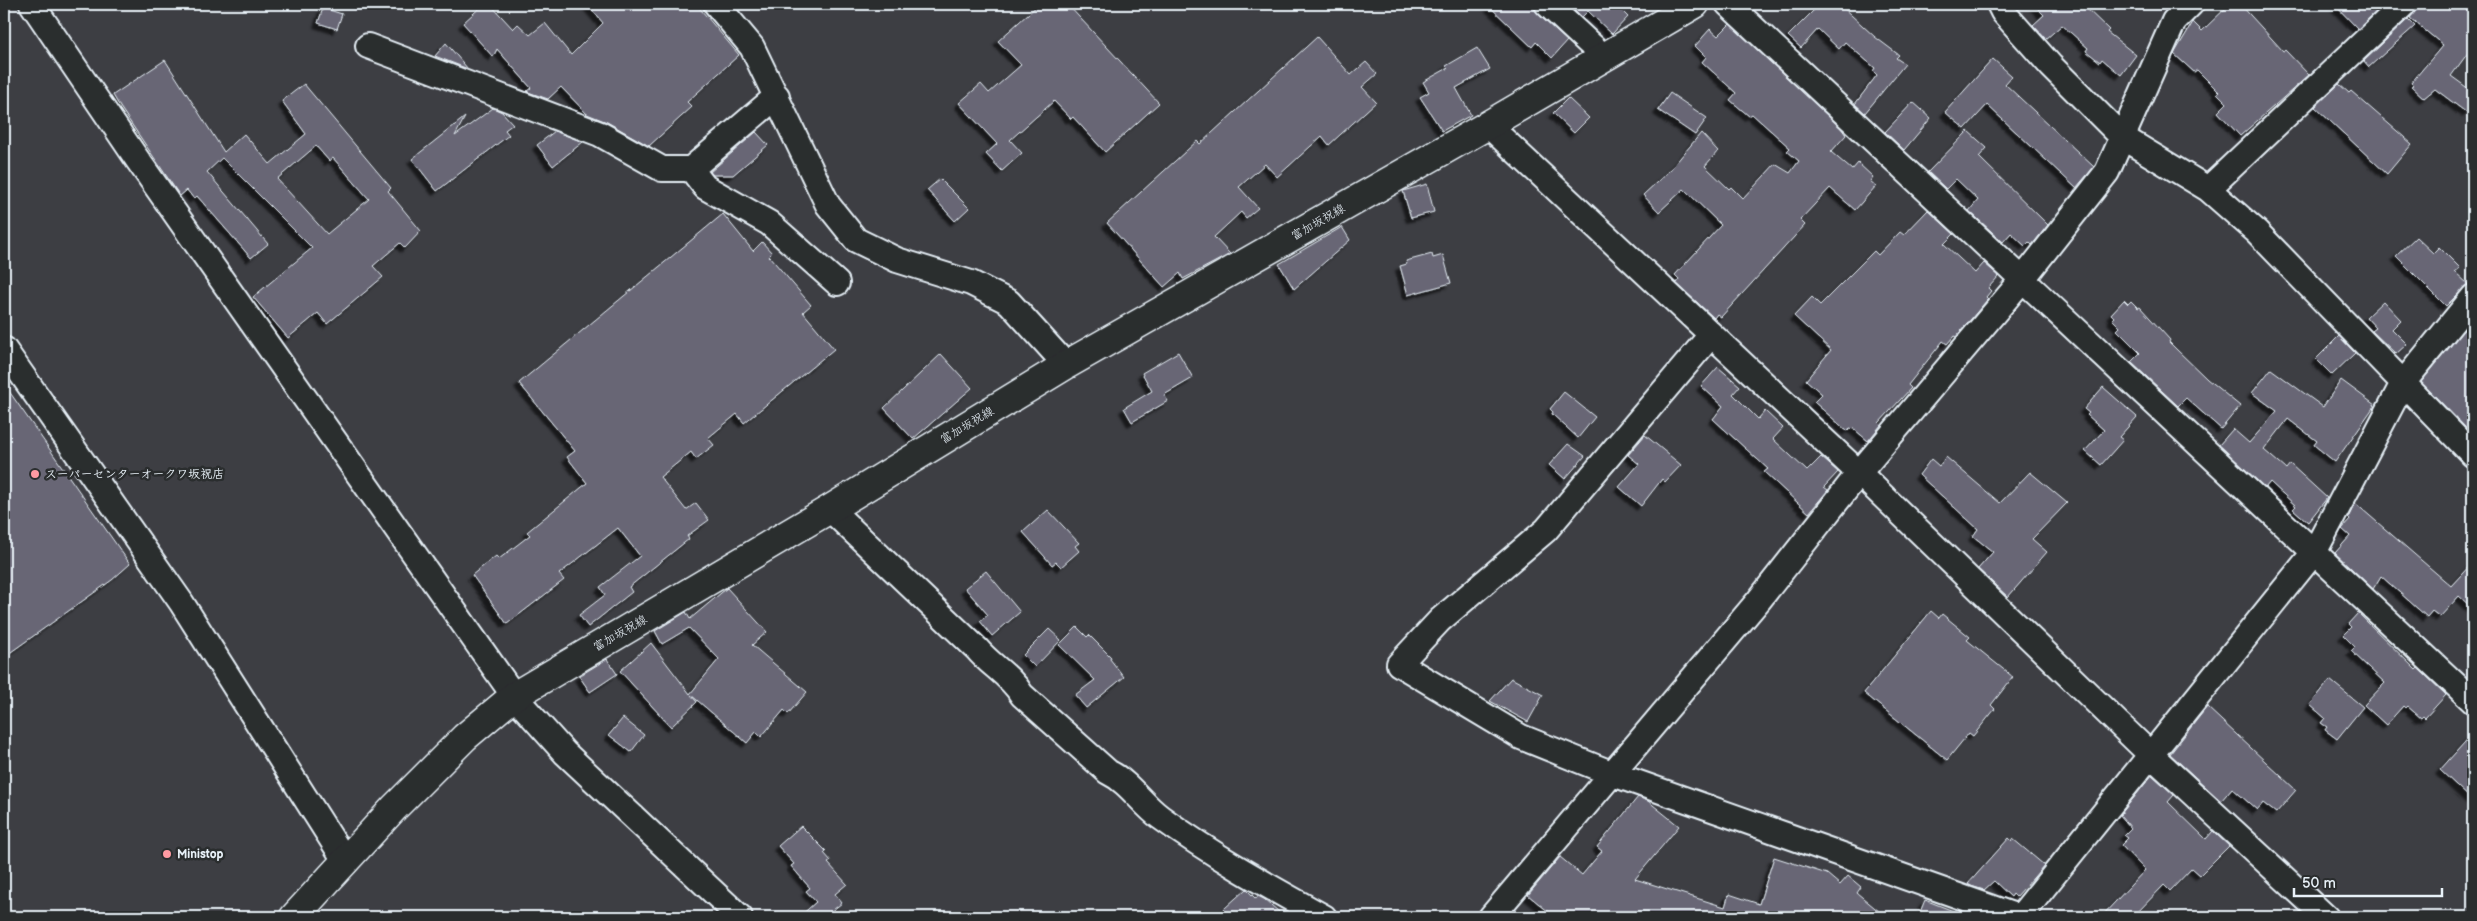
<svg xmlns="http://www.w3.org/2000/svg" width="2477" height="921" font-family="'Balsamiq Sans','Klee One',sans-serif">
  <style>
    .building { fill: #686675; stroke: #e8f1f8; fill-rule: evenodd; filter: url(#shadow) }
    .lines { fill: none; stroke-linecap: round; stroke-linejoin: round }
    .minor-casing { stroke: #e8f1f8; stroke-width: 28 }
    .major-casing { stroke: #e8f1f8; stroke-width: 31 }
    .minor { stroke: #2a2d2e; stroke-width: 24 }
    .major { stroke: #2a2d2e; stroke-width: 28 }
    .poi-dot { fill: #ff9aa2; stroke: #2a2d2e; stroke-width: 2 }
    .labels { text-anchor: middle; stroke-width: 5; stroke-linejoin: round; paint-order: stroke }
    .street-label { font-size: 12px; fill: #e8f1f8; stroke: #2a2d2e }
    .poi-label { font-size: 12px; font-weight: bold; fill: #e8f1f8; stroke: #2a2d2e; text-anchor: start }
  </style>
  <defs>
    <filter id="shadow"><feDropShadow dx="-4.5" dy="4.5" stdDeviation="1" flood-color="#0009"/></filter>
  </defs>
  <rect width="100%" height="100%" fill="#3d3e43"/>
  <filter id="ink" filterUnits="userSpaceOnUse"><feTurbulence type="fractalNoise" baseFrequency=".02" numOctaves="2"/><feDisplacementMap in="SourceGraphic" scale="10" xChannelSelector="R" yChannelSelector="G"/><feConvolveMatrix kernelMatrix="1 2 1 2 8 2 1 2 1" color-interpolation-filters="sRGB"/></filter>
  <g filter="url(#ink)">
    <path class="building" d="M484,4H490L513,29L518,24L530,35L545,23L571,55L603,23L587,4H696L739,55L687,102L692,107L649,146L607,122L587,114L561,87L548,99L528,92L527,91L531,88L497,49L493,57L463,23Z
      M1039,4H1067L1159,103L1105,152L1073,117L1071,119L1054,101L1010,140L1022,153L1002,171L986,154L997,144L959,103L981,84L989,93L1021,65L998,41Z
      M1487,4H1534L1538,14L1567,41L1552,58L1536,42L1532,47Z
      M1567,4H1615L1628,17L1612,34L1588,11L1582,17Z
      M1820,4H1839L1875,37L1899,55L1896,58L1905,64L1865,113L1855,104L1877,75L1873,71L1875,68L1845,42L1839,49L1818,29L1801,48L1788,36Z
      M2033,4H2082L2109,30L2107,32L2136,55L2121,75L2102,59L2100,62L2086,51L2088,48L2062,25L2046,39L2033,25L2044,15Z
      M2230,4H2240L2283,51L2285,50L2309,75L2240,136L2218,112L2227,103L2217,93L2219,92L2197,70L2194,72L2174,54L2193,22L2202,31Z
      M2334,4H2382L2383,5L2358,29Z
      M2421,4H2462L2473,13V46L2451,76L2473,92V104L2467,113L2435,89L2424,98L2411,86L2413,85L2411,83L2443,45L2410,18Z
      M323,8L342,14L337,29L318,23Z
      M2408,19L2415,26L2369,67L2364,61Z
      M1730,24L1841,128L1846,135L1831,152L1852,170L1858,163L1873,177L1870,181L1876,186L1855,210L1830,188L1800,220L1805,225L1721,317L1717,314L1714,318L1676,283L1679,279L1675,275L1721,225L1684,189L1659,212L1643,195L1670,170L1701,133L1718,151L1705,166L1729,189L1731,187L1743,199L1775,164L1790,173L1799,161L1787,151L1790,148L1752,114L1749,116L1730,100L1736,93L1702,62L1706,57L1695,46L1710,29L1718,36Z
      M1317,37L1351,75L1366,62L1377,74L1362,87L1376,102L1329,145L1322,136L1277,177L1265,164L1239,187L1258,208L1246,218L1241,212L1214,237L1230,254L1183,279L1180,273L1164,287L1107,223L1197,141L1200,144Z
      M446,43L468,69L435,56Z
      M1477,48L1490,69L1456,88L1471,115L1442,131L1420,97L1429,92L1423,82L1448,68L1446,66Z
      M1993,59L2012,76L2005,84L2094,167L2076,188L1987,105L1965,129L1945,112Z
      M165,60L224,152L244,134L270,164L306,134L282,101L304,84L391,188L388,191L421,231L405,248L400,243L373,266L383,277L327,324L318,313L288,338L253,297L312,248L222,158L207,172L268,244L251,258L197,196L194,199L187,190L180,196L120,107L113,95ZM316,146L329,161L333,158L369,199L327,234L277,179Z
      M2339,84L2349,93L2351,91L2412,144L2387,174L2315,107Z
      M1670,93L1707,118L1695,135L1658,110Z
      M1568,98L1589,118L1574,133L1553,113Z
      M1913,102L1931,118L1904,150L1885,132Z
      M493,108L502,112L513,124L505,130L509,135L437,191L412,159L465,117L455,136Z
      M555,131L583,142L553,166L537,145Z
      M1968,131L1987,148L1979,157L2048,225L2032,245L2029,242L2025,246L2011,233L2003,242L1969,211L1978,200L1956,179L1946,189L1928,172Z
      M756,132L768,145L733,175H713L710,172Z
      M940,179L969,208L955,221L927,190Z
      M1427,184L1434,212L1411,218L1403,191Z
      M1928,210L1954,234L1944,244L1975,273L1984,263L1999,276L1988,288L1991,291L1986,297L1988,299L1956,337L1954,336L1947,344L1943,341L1908,385L1911,388L1879,423L1881,425L1868,441L1854,429L1850,428L1847,431L1814,402L1822,394L1806,380L1831,350L1794,316L1812,297L1820,305L1874,251L1878,255L1900,232L1904,235Z
      M723,214L753,251L762,242L772,253L769,256L811,305L803,312L834,349L744,423L737,414L708,438L714,445L696,459L691,452L660,477L686,510L696,503L709,520L687,536L689,539L629,587L632,592L588,627L579,615L605,595L600,587L640,556L618,528L559,574L564,580L507,624L472,575L496,556L499,559L530,535L527,532L587,483L567,457L575,451L519,383Z
      M1342,227L1350,240L1294,289L1279,264Z
      M2416,237L2433,253L2439,247L2460,268L2455,272L2468,284L2446,306L2396,256Z
      M1432,254L1433,258L1443,255L1451,283L1408,295L1400,266L1407,264L1406,261Z
      M2124,300L2128,304L2131,301L2138,308L2140,307L2170,340L2169,342L2176,349L2207,379L2240,406L2221,429L2186,398L2178,406L2131,362L2140,353L2117,330L2120,327L2112,319L2114,317L2111,314Z
      M2383,301L2401,320L2392,329L2407,344L2396,354L2372,331L2376,328L2366,317Z
      M2473,318V424L2468,430L2421,382Z
      M2339,336L2355,353L2332,375L2316,359Z
      M1178,352L1193,378L1164,395L1168,401L1132,422L1124,408L1152,391L1142,373Z
      M941,354L972,388L913,439L884,408Z
      M1718,367L1740,386L1733,394L1758,419L1765,411L1783,428L1773,439L1807,471L1821,457L1838,472L1824,487L1828,490L1809,513L1764,472L1768,469L1713,419L1723,406L1701,386Z
      M2271,369L2323,407L2341,380L2375,405L2335,462L2314,445L2317,441L2288,419L2264,450L2286,469L2290,464L2327,498L2308,522L2293,509L2296,506L2270,482L2265,488L2219,445L2233,429L2249,443L2277,411L2252,393Z
      M4,384L130,564L112,580L4,657Z
      M2103,387L2137,417L2119,437L2123,440L2101,465L2085,451L2104,430L2087,415L2089,413L2084,409Z
      M1564,392L1595,417L1578,438L1552,414L1553,412L1550,409Z
      M1645,435L1681,465L1665,482L1662,479L1641,506L1619,487L1639,464L1628,455Z
      M1568,444L1585,456L1565,479L1549,465Z
      M1946,457L2000,503L2030,472L2067,503L2032,539L2047,552L2008,597L1978,569L1993,552L1973,536L1978,529L1919,475L1931,459L1939,466Z
      M2355,503L2451,586L2473,562V609L2459,596L2440,617L2432,611L2427,617L2381,576L2373,589L2335,553L2350,536L2342,529L2350,520L2348,518Z
      M1048,510L1079,543L1075,546L1079,551L1061,567L1056,562L1052,565L1023,532Z
      M986,571L1020,612L992,636L980,621L988,615L965,588Z
      M727,588L767,632L752,645L807,692L788,714L784,710L761,737L756,732L747,743L691,695L697,702L671,727L620,671L651,643L690,694L719,659L689,628L662,644L655,631L686,612L690,619Z
      M1931,611L1939,618L1942,614L1970,637L1967,640L2013,677L1991,705L1995,709L1973,736L1969,733L1947,760L1864,693Z
      M2358,613L2416,670L2418,668L2446,695L2425,718L2423,716L2421,718L2407,706L2405,708L2403,706L2386,725L2364,705L2385,683L2351,651L2355,647L2343,635L2351,627L2348,624Z
      M1077,627L1087,637L1089,635L1111,657L1110,659L1124,677L1086,708L1075,695L1095,680L1059,645Z
      M1049,629L1061,640L1035,667L1023,655Z
      M607,659L617,674L590,692L579,676Z
      M1511,678L1543,695L1528,722L1490,701Z
      M2330,680L2363,707L2337,739L2325,730L2327,727L2321,723L2325,718L2310,705Z
      M2207,707L2296,790L2276,813L2263,803L2257,810L2232,788L2221,801L2170,754Z
      M623,718L644,735L631,752L609,735Z
      M2473,733V801L2440,770Z
      M2152,775L2174,795L2168,802L2206,839L2213,831L2229,846L2200,875L2192,868L2170,891L2164,885L2133,917H2101L2145,870L2121,845L2128,838L2124,835L2131,828L2120,815Z
      M1638,797L1648,801L1679,826L1635,879L1725,907L1729,894L1759,904L1774,857L1827,874L1840,885L1848,876L1861,887L1857,893L1886,917H1555L1528,895L1560,857L1582,875L1602,851L1597,847Z
      M801,826L826,851L824,853L831,861L828,863L847,884L835,894L842,903L824,917H799L816,902L806,891L810,888L791,866L794,864L778,846Z
      M2009,838L2012,841L2013,839L2044,865L2034,877L2016,897L2013,894L2011,897L1994,881L1984,890L1971,886L1968,884Z
      M1246,889L1256,899L1258,896L1264,899L1285,917H1215Z
      M1925,900L1966,916L1965,917H1918Z"/>
    <g class="lines">
      <g class="minor-casing">
        <path id="minor" d="M32,4L137,159L514,696L565,753L740,917
          M716,4L752,47L828,205L856,240L897,260L971,283L1009,302L1066,365
          M1547,4L1604,57
          M1728,4L2473,701
          M1999,4L2003,12L2051,66L2122,137L2208,189L2257,232L2473,455
          M368,46L600,134L662,169H691L777,96
          M1488,125L1859,473L2151,755L2326,917
          M691,169L705,187L769,223L837,283
          M2208,189L2404,4
          M1711,335L1546,530L1440,620L1399,664L1521,737L1613,774L2018,917
          M4,349L181,602L346,862
          M830,509L977,649C991,666 1011,676 1022,695L1108,772C1129,782 1142,804 1160,817C1212,855 1268,886 1324,917
          M1491,917L1759,600L1859,473L2022,280L2107,172L2174,21L2191,4
          M2020,917L2315,551L2403,383L2473,297"/>
      </g>
      <g class="major-casing">
        <path id="major" d="M294,917L394,808L465,737L514,696L830,509L1066,365L1488,125L1695,4"/>
      </g>
      <use href="#minor" class="minor"/>
      <use href="#major" class="major"/>
    </g>
  </g>
  <g class="poi-dot">
    <circle cx="35" cy="474" r="5"/>
    <circle cx="167" cy="854" r="5"/>
  </g>
  <g class="labels">
    <g class="street-label">
      <text transform="translate(1318 222) rotate(-30)" y="4">富加坂祝線</text>
      <text transform="translate(967 425) rotate(-31)" y="4">富加坂祝線</text>
      <text transform="translate(620 633) rotate(-30)" y="4">富加坂祝線</text>
    </g>
    <g class="poi-label">
      <text x="45" y="478">スーパーセンターオークワ坂祝店</text>
      <text x="177" y="858">Ministop</text>
    </g>
  </g>
  <rect width="2477" height="921" fill="none" stroke="#2a2d2e" stroke-width="20"/>
  <rect x="10" y="10" width="2457" height="901" fill="none" stroke="#e8f1f8" stroke-width="2" filter="url(#ink)"/>
  <path d="M2294 888v8h148v-8" fill="none" stroke="#e8f1f8" stroke-width="2.5"/>
  <text x="2302" y="888" font-size="15" fill="#e8f1f8" stroke="#2a2d2e" stroke-width="4" paint-order="stroke">50 m</text>
</svg>
